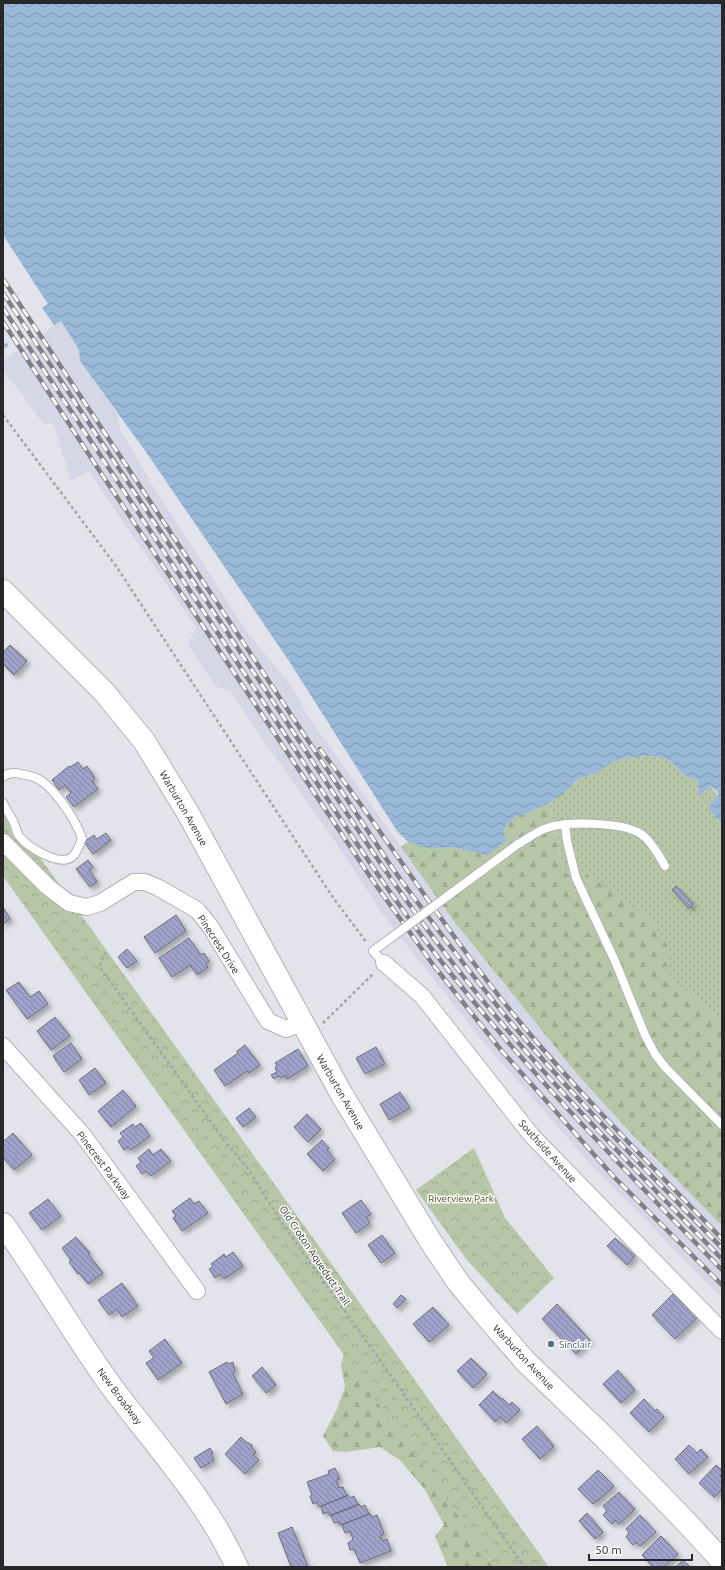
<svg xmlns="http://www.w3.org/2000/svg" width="725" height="1570" font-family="Ubuntu,sans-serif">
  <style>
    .built { fill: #d5d6e6 }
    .grass { fill: url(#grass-dots) }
    .forest { fill: url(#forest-firs) }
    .park { fill: url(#park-crowns) }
    .water { fill: url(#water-waves) }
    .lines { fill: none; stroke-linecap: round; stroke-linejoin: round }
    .stream { stroke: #9ab9d9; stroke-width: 4 }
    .building { fill: url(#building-back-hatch); stroke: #6d6e75; filter: url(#shadow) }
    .lane-casing { stroke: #b1b2ba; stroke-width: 10 }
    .street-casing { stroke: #b1b2ba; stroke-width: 18 }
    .secondary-casing { stroke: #b1b2ba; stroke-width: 24 }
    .primary-casing { stroke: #b1b2ba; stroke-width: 24 }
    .path { stroke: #a3a4aa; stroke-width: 2.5; stroke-dasharray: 3 3; stroke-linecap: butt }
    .lane { stroke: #fff; stroke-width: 8 }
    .street { stroke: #fff; stroke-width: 16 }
    .secondary { stroke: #fff; stroke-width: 22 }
    .primary { stroke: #fff; stroke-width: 22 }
    .rail-casing { stroke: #808186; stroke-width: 4.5 }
    .rail { stroke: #fff; stroke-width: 3; stroke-dasharray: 9; stroke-linecap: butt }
    .lane-bridge-casing { stroke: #b1b2ba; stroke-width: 10; stroke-linecap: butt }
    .lane-bridge { stroke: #fff; stroke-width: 8 }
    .service-dot { fill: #5c6f8a; stroke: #fff; stroke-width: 1.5 }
    .labels { text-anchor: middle; stroke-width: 3; stroke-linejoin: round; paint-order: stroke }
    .street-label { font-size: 10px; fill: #27272a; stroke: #fff }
    .park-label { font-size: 10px; fill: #3b521a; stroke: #fff }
    .service-label { font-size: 10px; fill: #4e5e75; stroke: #fff; text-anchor: start }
  </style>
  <defs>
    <pattern id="grass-dots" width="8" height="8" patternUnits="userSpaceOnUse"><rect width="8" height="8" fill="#b6c6a6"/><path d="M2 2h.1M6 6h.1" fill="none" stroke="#9caa8f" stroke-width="1.8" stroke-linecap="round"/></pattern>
    <pattern id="forest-firs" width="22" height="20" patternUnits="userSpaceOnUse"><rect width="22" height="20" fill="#b6c6a6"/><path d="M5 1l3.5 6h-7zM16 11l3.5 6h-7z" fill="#9caa8f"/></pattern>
    <pattern id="park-crowns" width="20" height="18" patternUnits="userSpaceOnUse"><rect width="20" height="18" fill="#b6c6a6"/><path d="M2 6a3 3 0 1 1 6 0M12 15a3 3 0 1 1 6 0" fill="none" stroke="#9caa8f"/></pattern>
    <pattern id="water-waves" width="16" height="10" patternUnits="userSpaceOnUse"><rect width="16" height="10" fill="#9ab9d9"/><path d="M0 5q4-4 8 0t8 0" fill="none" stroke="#7e96b0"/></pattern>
    <pattern id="building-back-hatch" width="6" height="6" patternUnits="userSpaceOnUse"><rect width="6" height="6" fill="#9fa3cb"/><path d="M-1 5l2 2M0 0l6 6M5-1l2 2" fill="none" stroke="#8285a5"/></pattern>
    <filter id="shadow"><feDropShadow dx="3.5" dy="3.5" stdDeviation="2" flood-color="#0004"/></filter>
  </defs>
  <rect width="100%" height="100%" fill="#e2e3eb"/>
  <path class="built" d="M61,321L79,350L80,361L117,414L121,431L151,483L247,632L293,688L308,716L453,920L577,1074L628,1130L722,1226V1298L592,1166L479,1037L386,919L336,843L264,741L230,690L216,687L188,645L196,627L89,472L71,480L53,423L43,424L22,394L3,371V361Z"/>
  <path class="grass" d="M648,756L663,757L671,762L685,776L698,780L699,797L710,786C722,796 718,806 717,820L722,825V1021L667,975V943L588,875L564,873L549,803L566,792L578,779L596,773L613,762L625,758Z"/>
  <path class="forest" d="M549,803L564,873L588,875L648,917L667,943V975L722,1021V1226L628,1130L577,1074L453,920L401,847L408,842L431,849L451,847L487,855L504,834L505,827L516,816L526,814Z
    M344,1354L495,1567H448L435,1536L444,1525L425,1490L400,1460L380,1447L345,1452L333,1451L323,1436L337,1409L345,1387L341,1365Z"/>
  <path class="park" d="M3,806L549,1567H495L3,876Z
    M474,1148L505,1218L554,1278L517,1314L467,1260L416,1190Z"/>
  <path class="water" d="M3,3H722V825L708,807L718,796L717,791L710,786L699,797L698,780L685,776L671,762L663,757L647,756L625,758L613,762L596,773L578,779L566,792L549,803L526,814L516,816L505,827L504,834L506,841L487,855L451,847L431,849L408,842L397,831L289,661L146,452L80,361L79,350L61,321L54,325L42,308L48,304L3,235Z"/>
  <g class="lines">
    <path class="stream" d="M3,346L6,345"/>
  </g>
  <path class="building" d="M10,645L27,661L14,675L3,664V652Z
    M78,762L83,769L87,766L95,778L92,781L98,789L74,807L66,797L71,793L65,785L59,790L52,780L69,766L70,767Z
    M106,833L111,840L93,854L84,842L94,835L97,839Z
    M88,860L93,867L89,870L97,881L90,887L76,869Z
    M676,886L693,904L689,908L672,890Z
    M3,907L10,919L3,924Z
    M176,915L186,931L155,953L144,937Z
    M189,938L201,955L204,953L209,961L206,963L208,967L197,975L190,965L172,977L159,958Z
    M127,949L137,961L127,968L118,957Z
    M19,982L30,997L39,991L48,1004L27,1019L6,990Z
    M55,1017L70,1036L51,1050L37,1031Z
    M71,1043L82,1059L64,1072L53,1056Z
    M245,1045L260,1065L249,1073L247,1071L225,1086L214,1070L238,1053L237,1051Z
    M376,1047L385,1064L365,1074L356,1058Z
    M298,1049L308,1066L287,1079L286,1075L281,1078L279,1076L274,1079L271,1075L277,1072L275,1068L277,1066L275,1063Z
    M95,1068L106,1083L89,1095L79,1080Z
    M123,1090L136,1106L111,1127L98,1111Z
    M400,1092L410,1108L389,1120L380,1104Z
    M249,1108L256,1117L243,1127L236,1118Z
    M307,1114L321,1129L308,1142L294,1127Z
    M141,1123L150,1136L131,1150L128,1147L124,1150L118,1141L123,1137L120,1133L133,1124L135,1127Z
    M13,1133L32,1155L14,1170L3,1158V1142Z
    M322,1140L329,1148L327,1150L335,1159L323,1171L307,1154Z
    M149,1149L153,1155L161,1149L171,1161L151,1176L146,1171L142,1174L136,1166L141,1162L138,1158Z
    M190,1198L194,1204L199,1201L208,1213L182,1231L173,1218L176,1216L172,1211Z
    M48,1199L61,1216L42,1230L29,1213Z
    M361,1200L371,1214L366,1217L370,1223L356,1233L342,1213Z
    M382,1235L395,1253L381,1263L368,1245Z
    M76,1237L90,1253L88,1254L103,1273L88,1284L79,1273L78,1274L69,1262L71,1260L62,1248Z
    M615,1238L635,1256L627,1265L607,1246Z
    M233,1252L243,1266L224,1279L220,1274L215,1278L209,1269L213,1266L211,1264L224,1254L226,1257Z
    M122,1283L138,1306L122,1317L117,1309L109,1315L98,1300Z
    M673,1294L697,1318L675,1339L652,1315Z
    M401,1295L406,1299L397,1308L393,1304Z
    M557,1304L590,1340L576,1354L542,1319Z
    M433,1307L449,1325L429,1342L413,1324Z
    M165,1339L182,1363L158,1380L146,1363L154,1358L149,1351Z
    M471,1358L487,1374L473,1388L457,1371Z
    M227,1362L228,1364L233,1362L235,1370L233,1374L243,1394L226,1404L209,1372Z
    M262,1367L276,1385L266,1393L252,1376Z
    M618,1370L635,1390L621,1403L603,1384Z
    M493,1391L501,1399L502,1398L509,1405L512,1402L520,1410L506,1423L501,1417L495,1422L479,1405Z
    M644,1399L655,1411L657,1409L664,1417L649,1432L630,1413Z
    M537,1426L554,1446L540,1459L522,1439Z
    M241,1437L246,1442L252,1445V1448L256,1452L253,1455L259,1460L245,1474L225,1454Z
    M689,1445L697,1453L701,1449L708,1457L689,1474L675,1459Z
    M210,1448L213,1453L211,1454L214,1460L201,1468L194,1458Z
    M716,1465L722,1470V1473L720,1476L722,1478V1489L714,1497L699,1483Z
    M335,1468L340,1479L336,1480L339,1488L343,1487L347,1496L319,1507L317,1502L313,1504L310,1496L312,1495L307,1482L329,1474L328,1471Z
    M598,1470L614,1486L598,1501L597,1500L593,1504L578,1489Z
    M619,1492L635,1509L619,1524L615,1520L612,1524L603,1515L607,1511L603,1506Z
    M348,1495L350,1498L354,1496L358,1505L330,1516L328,1512L323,1514L321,1506Z
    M359,1504L361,1507L365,1505L369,1514L340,1525L339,1522L334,1523L331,1515Z
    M587,1513L603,1532L595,1539L579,1521Z
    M369,1514H370L372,1517L377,1515L384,1534L380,1536L382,1541L387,1539L391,1551L360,1563L354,1549L350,1550L348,1543L353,1539L350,1531L345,1533L342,1525Z
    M640,1515L656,1532L640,1546L636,1542L633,1545L626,1537L629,1533L626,1529Z
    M292,1527L308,1567H291L278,1533Z
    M661,1536L678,1554L664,1567H653L642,1555Z
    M683,1560L690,1567H676Z"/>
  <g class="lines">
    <g class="lane-casing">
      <path id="lane" d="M3,777C7,773 15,772 20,774C28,775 37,777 43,782C59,795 75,819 82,838C80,844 77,853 72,857C59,867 28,847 20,837C16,833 16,827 14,823C11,816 6,810 3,803
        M565,824L567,841L576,878L615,961L645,1035L655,1054L665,1067L722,1125
        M518,844C527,839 537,831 547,828C567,821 623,822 641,834C651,841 659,855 665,866
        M384,963L373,951L388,940"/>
    </g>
    <g class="street-casing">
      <path id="street" d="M3,842L48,887L69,903L87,907L100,903L134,882H145L159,888L197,910L210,926L268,1021L286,1029L302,1023
        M384,963L422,996L532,1136L722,1331
        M3,1046L83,1135L197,1291"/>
    </g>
    <g class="secondary-casing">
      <path id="secondary" d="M3,591L104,692L144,741L188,813L342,1095L431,1242L458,1282L486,1316L526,1362L603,1436L688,1524L722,1561"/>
    </g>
    <g class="primary-casing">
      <path id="primary" d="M3,1224C41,1277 73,1333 111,1386C155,1445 206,1499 237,1567"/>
    </g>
    <path class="path" d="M3,415L116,566L334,899L367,943
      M106,952L101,961L100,967L223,1139L248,1169L284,1226L387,1370L524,1567
      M323,1023L374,973"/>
    <use href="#lane" class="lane"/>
    <use href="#street" class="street"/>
    <use href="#secondary" class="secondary"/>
    <use href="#primary" class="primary"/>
    <g class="rail-casing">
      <path id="rail" d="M3,279L393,869C433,924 474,979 519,1032C583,1107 653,1177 722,1248
        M3,293C93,430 183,567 274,703C330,787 384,873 445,953C529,1063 626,1160 722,1259
        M3,308C91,443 181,577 270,712C326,795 379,882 441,961C527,1071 625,1170 722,1270
        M3,322L97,467L373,881L434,966L501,1050L614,1177L722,1285
        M320,749C389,840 450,938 524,1027C586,1101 655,1169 722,1239"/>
    </g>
    <use href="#rail" class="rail"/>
    <g class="lane-bridge-casing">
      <path id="lane-bridge" d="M388,940L518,844"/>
    </g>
    <use href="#lane-bridge" class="lane-bridge"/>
  </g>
  <circle class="service-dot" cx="551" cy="1344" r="4"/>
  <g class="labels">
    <g class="street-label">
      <text transform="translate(184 808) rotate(60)" y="4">Warburton Avenue</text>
      <text transform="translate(219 944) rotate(57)" y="4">Pinecrest Drive</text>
      <text transform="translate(341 1092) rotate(60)" y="4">Warburton Avenue</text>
      <text transform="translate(548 1151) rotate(48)" y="4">Southside Avenue</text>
      <text transform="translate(104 1165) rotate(53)" y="4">Pinecrest Parkway</text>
      <text transform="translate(315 1255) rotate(56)" y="4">Old Croton Aqueduct Trail</text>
      <text transform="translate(524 1357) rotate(47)" y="4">Warburton Avenue</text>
      <text transform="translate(120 1396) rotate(53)" y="4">New Broadway</text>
    </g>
    <g class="park-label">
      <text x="461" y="1202">Riverview Park</text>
    </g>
    <g class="service-label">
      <text x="559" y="1348">Sinclair</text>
    </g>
  </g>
  <rect width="725" height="1570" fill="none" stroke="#27272a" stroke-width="8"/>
  <path d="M589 1554v6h103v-6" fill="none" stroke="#27272a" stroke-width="2"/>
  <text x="595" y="1554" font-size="12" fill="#27272a" stroke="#ffffff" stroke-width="3" paint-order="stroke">50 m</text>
</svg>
